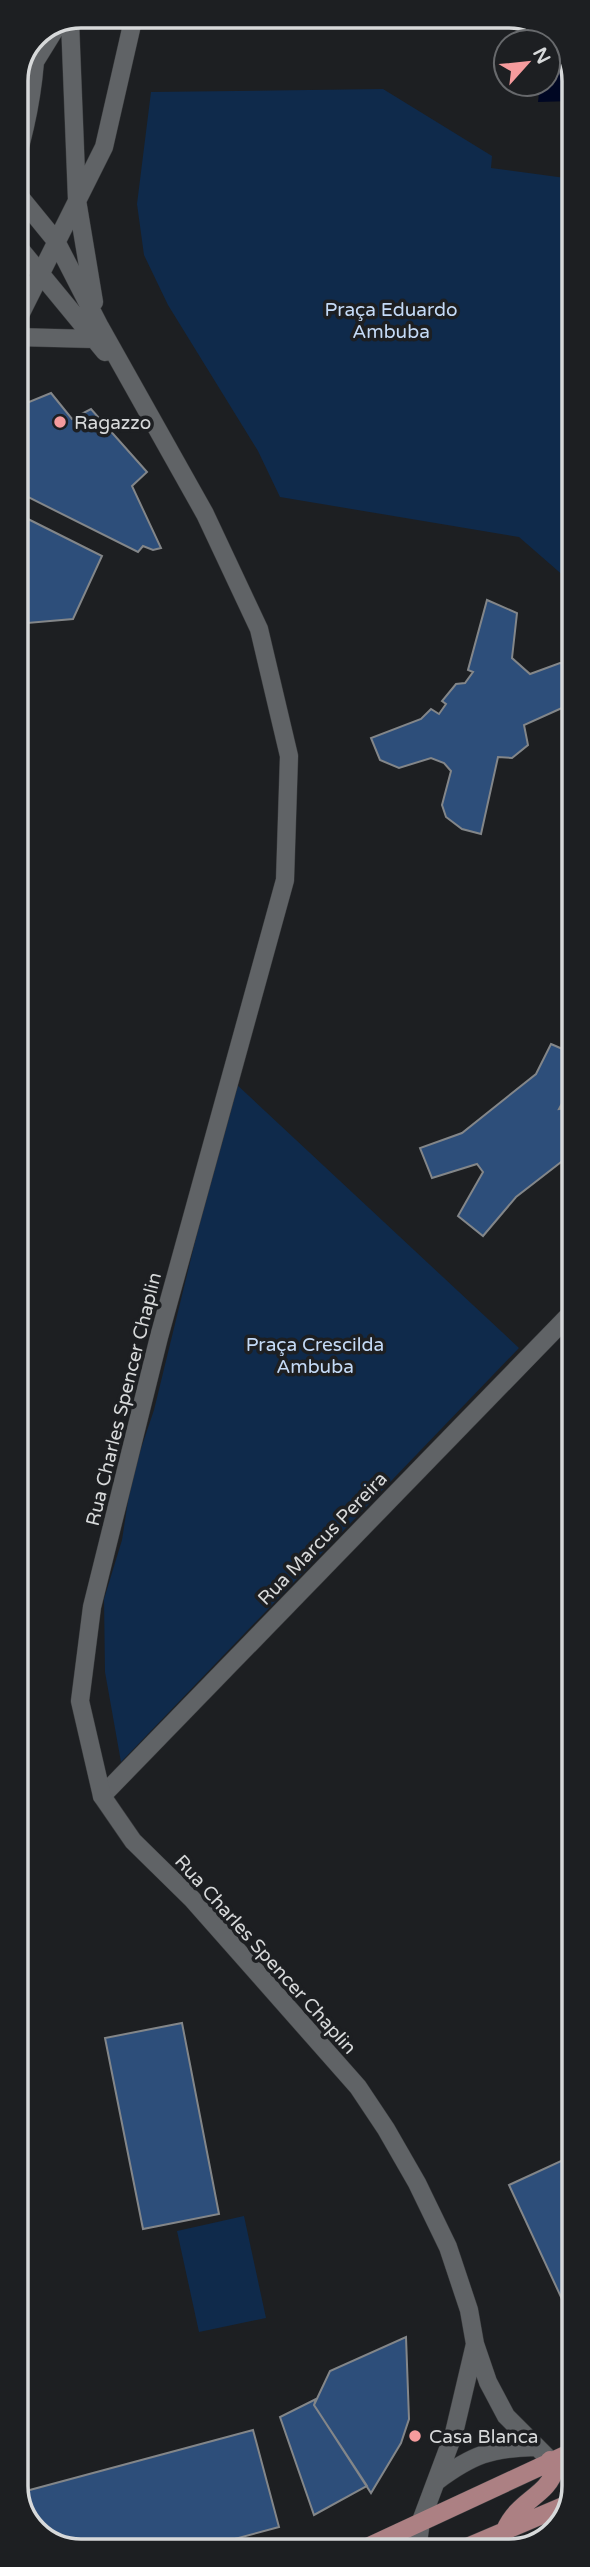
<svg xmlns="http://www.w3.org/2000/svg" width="590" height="2567" font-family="'Varela Round',sans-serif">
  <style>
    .green { fill: #0f2a4b }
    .water { fill: #000723 }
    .building { fill: #2d4e7a; stroke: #838689; stroke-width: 2 }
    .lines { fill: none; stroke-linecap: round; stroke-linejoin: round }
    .minor-casing { stroke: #393b3d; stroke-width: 19 }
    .secondary-casing { stroke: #393b3d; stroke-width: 19 }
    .primary-casing { stroke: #393b3d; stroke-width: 19 }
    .minor { stroke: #606366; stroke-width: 18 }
    .secondary { stroke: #606366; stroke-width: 18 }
    .primary { stroke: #ac8083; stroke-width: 18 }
    .poi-dot { fill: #f59b9d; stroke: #1d1f22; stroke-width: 2.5 }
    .labels { text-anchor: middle; stroke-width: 7; stroke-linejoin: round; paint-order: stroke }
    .park-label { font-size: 19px; fill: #c4daf6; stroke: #1d1f22 }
    .poi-label { font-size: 19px; fill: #d7d9da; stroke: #1d1f22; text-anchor: start }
    .street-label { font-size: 19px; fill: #d7d9da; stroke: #1d1f22 }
    .rim { fill: none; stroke: #d7d9da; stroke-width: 3.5 }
  </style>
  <rect width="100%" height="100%" fill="#1d1f22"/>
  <path class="green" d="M383,89L492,156L491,168L573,179V584L519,537L280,497L258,451L168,305L144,255L137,204L151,92Z
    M234,1082L519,1348L121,1762L105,1672L104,1599L122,1540L132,1475L154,1410Z
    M244,2216L266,2318L199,2332L177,2231Z"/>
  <path class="water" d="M548,31L573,69V101L538,102L540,84H548Z"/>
  <path class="building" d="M51,393L72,419L91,409L147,472L132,486L161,548L153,550L143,546L138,552L16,491V418L24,404Z
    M16,513L102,556L73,619L16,624Z
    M487,600L517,613L512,658L530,674L560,663L573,664V703L524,725L528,745L512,758L498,757L481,834L462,829L446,817L442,805L451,771L444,763L431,758L399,768L380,760L371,738L421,719L431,709L439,714L446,704L442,701L456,684L465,683L473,672L468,670Z
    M551,1044L574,1054V1081L559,1109L574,1107V1152L516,1197L483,1236L458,1216L483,1172L477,1164L432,1178L420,1148L462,1133L536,1074Z
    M182,2023L219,2214L143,2229L105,2038Z
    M574,2155V2325L509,2185Z
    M406,2337L409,2419L401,2443L371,2493L314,2405L330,2371Z
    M316,2399L314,2405L367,2486L314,2515L280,2417Z
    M253,2430L279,2527L190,2551H73L37,2533L26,2491Z"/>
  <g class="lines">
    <g class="minor-casing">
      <path id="minor" d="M102,1796L574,1310"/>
    </g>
    <g class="secondary-casing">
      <path id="secondary" d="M70,21L77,200L94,302
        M18,75L36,60L57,26
        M16,161C28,120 36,77 36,34
        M16,192L56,241L100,327L205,514L259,629L289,756L285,880L159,1337L92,1607L80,1701L102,1796L133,1841L192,1899L358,2087L386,2129L417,2183L448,2247L469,2310L475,2344L488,2382L506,2416L550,2460
        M16,244L105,352
        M16,323L104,147L134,16
        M16,337L93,339
        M437,2481C472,2455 491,2448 535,2447
        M417,2550L421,2521L454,2433L475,2344"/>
    </g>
    <g class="primary-casing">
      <path id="primary" d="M505,2530C519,2499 548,2496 555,2469L550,2460
        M361,2550L574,2451
        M460,2550L568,2504"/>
    </g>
    <use href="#minor" class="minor"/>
    <use href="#secondary" class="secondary"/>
    <use href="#primary" class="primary"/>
  </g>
  <g class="poi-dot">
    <circle cx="60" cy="422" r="7"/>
    <circle cx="415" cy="2436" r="7"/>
  </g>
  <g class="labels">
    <g class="park-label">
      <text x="391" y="316">Praça Eduardo<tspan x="391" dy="22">Ambuba</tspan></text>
      <text x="315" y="1351">Praça Crescilda<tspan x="315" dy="22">Ambuba</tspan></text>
    </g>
    <g class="poi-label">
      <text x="74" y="429">Ragazzo</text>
      <text x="429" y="2443">Casa Blanca</text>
    </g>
    <g class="street-label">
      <text transform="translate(123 1399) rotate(-76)" y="7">Rua Charles Spencer Chaplin</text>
      <text transform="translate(322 1538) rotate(-46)" y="7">Rua Marcus Pereira</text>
      <text transform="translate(266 1954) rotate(48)" y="7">Rua Charles Spencer Chaplin</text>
    </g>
  </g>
  <path d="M0 0H590V2567H0ZM81 28H509A53 53 0 0 1 562 81V2486A53 53 0 0 1 509 2539H81A53 53 0 0 1 28 2486V81A53 53 0 0 1 81 28Z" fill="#1d1f22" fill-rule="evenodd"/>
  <path class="rim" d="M81 28H509A53 53 0 0 1 562 81V2486A53 53 0 0 1 509 2539H81A53 53 0 0 1 28 2486V81A53 53 0 0 1 81 28Z"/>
  <g transform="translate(527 63) rotate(63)"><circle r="33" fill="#1d1f22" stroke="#67696c" stroke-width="2"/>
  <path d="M0-5L12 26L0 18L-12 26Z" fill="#f59b9d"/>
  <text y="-10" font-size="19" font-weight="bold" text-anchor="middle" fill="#d7d9da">N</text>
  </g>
</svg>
